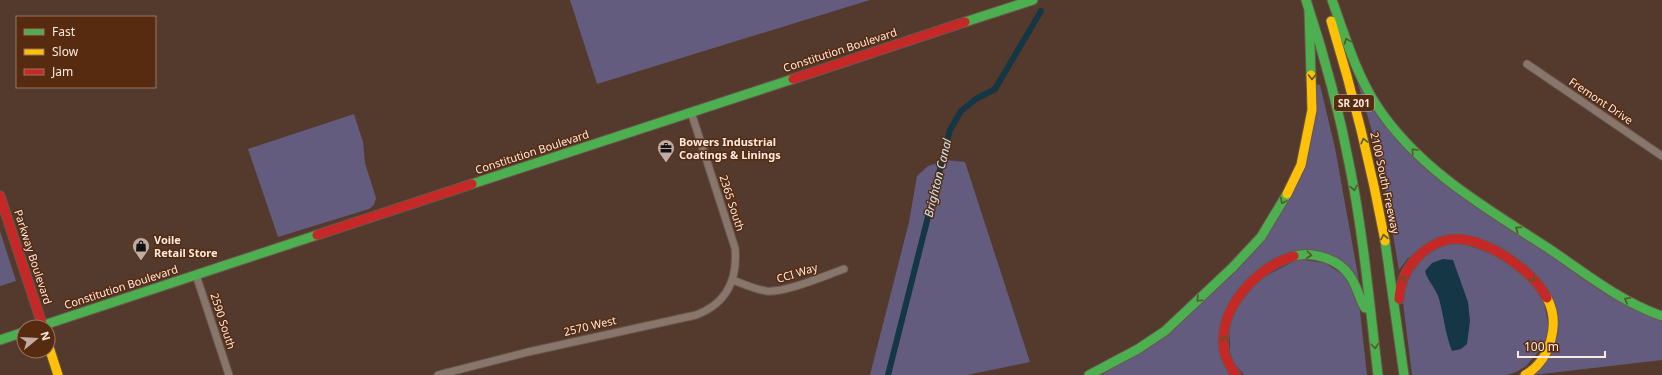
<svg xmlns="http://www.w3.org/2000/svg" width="1662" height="375" font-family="'Noto Sans',sans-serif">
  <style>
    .green { fill: #635c7f }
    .water { fill: #153745 }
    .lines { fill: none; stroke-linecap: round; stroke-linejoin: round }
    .canal { stroke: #153745; stroke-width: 6 }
    .street-casing { stroke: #69564a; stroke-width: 9 }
    .fast-casing { stroke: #69564a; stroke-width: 11 }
    .slow-casing { stroke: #69564a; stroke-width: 11 }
    .jam-casing { stroke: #69564a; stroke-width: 11 }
    .street { stroke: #88756b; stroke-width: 7 }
    .fast { stroke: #4caf50; stroke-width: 9 }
    .slow { stroke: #ffc107; stroke-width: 9 }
    .jam { stroke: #c62828; stroke-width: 9 }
    .oneway { stroke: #535926 }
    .labels { text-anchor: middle; stroke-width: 3; stroke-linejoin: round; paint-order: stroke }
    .shield { fill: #572b10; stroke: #cab1a2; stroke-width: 1 }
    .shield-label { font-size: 10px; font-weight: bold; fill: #fceae1 }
    .street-label { font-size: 11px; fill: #fceae1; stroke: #572b10 }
    .poi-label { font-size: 11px; font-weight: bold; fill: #fceae1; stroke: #572b10; text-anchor: start }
    .water-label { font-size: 12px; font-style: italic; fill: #c4eafd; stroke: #572b10 }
  </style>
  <rect width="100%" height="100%" fill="#533a2c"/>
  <path class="green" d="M570,0H870L597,84Z
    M1353,67L1359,80L1447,182L1662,317V360L1533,375L1540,364L1552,300L1472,236L1408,258L1399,270L1384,181L1372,131Z
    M1316,84L1320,85L1335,148L1359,281L1350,269L1290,254L1224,314L1233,375H1101L1174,329L1291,195Z
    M354,114L363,142L365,163L376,198L374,205L369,209L278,237L248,149Z
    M946,160L965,162L1030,362L967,375H870L909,222L917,176L928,166Z
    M0,231L16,281L0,286Z
    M1455,241L1506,259L1543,296L1548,323L1544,342L1539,351L1526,366L1516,372L1507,375H1412L1402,295L1412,265L1425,252Z
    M1298,259L1325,263L1347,277L1359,302L1367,375H1244L1234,363L1230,352L1229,318L1258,280Z"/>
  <path class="water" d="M1443,259L1453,260L1468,302L1470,321L1467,344L1461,349L1452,351C1445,334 1444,316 1439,299C1436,288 1428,282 1425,271L1432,263Z"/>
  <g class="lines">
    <path class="canal" d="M888,375L950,130L961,111L976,99L995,89L1041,11"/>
    <g class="street-casing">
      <path id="street" d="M1527,64L1662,156
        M196,275L229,375
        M733,280C743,284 754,289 766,291C785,293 824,276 844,269
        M438,375L528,352L696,315C726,304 738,280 735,248L691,112"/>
    </g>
    <g class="fast-casing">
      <path id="fast" d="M1306,0C1325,57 1340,114 1351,173C1364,240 1370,308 1378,375
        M1332,0C1345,36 1356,74 1377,106C1418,169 1486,208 1548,248C1585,273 1619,301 1662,316
        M1309,10L1311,75
        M965,22L1033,0
        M472,184L793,79
        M1385,241L1404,375
        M1294,256C1313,251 1339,259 1350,276C1357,286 1359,298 1365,308
        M38,327L317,235
        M0,340L24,332
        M1089,375L1138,349L1165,331L1233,267L1261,237L1287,194"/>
    </g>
    <g class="slow-casing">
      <path id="slow" d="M1331,21C1353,93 1371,166 1385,241
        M1287,194L1301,165L1312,110L1311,75
        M48,344L58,375
        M1525,375C1550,361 1561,324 1547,298"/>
    </g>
    <g class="jam-casing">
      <path id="jam" d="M793,79L965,22
        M0,196L43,327
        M317,235L472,184
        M1399,299C1400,284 1405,271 1415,260C1425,248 1442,238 1458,239C1490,241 1532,270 1547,298
        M1236,375C1231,368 1225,359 1224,350C1218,309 1256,267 1294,256"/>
    </g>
    <use href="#street" class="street"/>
    <use href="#fast" class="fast"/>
    <use href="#slow" class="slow"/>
    <use href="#jam" class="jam"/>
  </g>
  <defs><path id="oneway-chevron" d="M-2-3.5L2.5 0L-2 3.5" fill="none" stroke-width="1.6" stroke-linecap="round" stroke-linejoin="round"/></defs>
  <g class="oneway">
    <use href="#oneway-chevron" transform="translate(1347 41) rotate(-111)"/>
    <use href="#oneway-chevron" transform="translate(1312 77) rotate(90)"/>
    <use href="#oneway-chevron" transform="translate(1364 141) rotate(-104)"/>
    <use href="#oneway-chevron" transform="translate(1414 151) rotate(-133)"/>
    <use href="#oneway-chevron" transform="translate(1354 188) rotate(80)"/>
    <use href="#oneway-chevron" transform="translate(1283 201) rotate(118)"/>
    <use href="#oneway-chevron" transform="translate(1518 229) rotate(-146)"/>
    <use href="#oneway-chevron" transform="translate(1384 237) rotate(-100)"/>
    <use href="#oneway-chevron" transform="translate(1309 255) rotate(6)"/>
    <use href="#oneway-chevron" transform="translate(1403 279) rotate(-69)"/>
    <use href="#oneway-chevron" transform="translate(1533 279) rotate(45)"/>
    <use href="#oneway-chevron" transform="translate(1199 299) rotate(137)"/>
    <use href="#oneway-chevron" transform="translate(1627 300) rotate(-153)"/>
    <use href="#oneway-chevron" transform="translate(1225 339) rotate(-88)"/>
    <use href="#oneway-chevron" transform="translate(1375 346) rotate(83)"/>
  </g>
  <defs>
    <g id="office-pin" transform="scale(0.9)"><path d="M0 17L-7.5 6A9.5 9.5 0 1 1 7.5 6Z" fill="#c1aca2" stroke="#572b10"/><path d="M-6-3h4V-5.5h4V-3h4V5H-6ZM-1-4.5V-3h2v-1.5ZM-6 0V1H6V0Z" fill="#111"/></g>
    <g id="shop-pin" transform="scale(0.9)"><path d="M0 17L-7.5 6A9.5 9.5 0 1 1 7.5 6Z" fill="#c1aca2" stroke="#572b10"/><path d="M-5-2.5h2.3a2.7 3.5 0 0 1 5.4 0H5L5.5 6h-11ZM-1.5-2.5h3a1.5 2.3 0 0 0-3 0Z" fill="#111"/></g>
  </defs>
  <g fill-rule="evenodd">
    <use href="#office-pin" x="666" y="148"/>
    <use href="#shop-pin" x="141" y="246"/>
  </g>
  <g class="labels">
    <rect class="shield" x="1334" y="95" width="40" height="16" rx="3"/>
    <g class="shield-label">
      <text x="1354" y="107">SR 201</text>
    </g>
    <g class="street-label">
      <text transform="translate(840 50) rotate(-18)" y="4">Constitution Boulevard</text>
      <text transform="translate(1601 101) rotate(34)" y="4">Fremont Drive</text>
      <text transform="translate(532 152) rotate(-18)" y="4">Constitution Boulevard</text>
      <text transform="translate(1385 183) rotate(78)" y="4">2100 South Freeway</text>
      <text transform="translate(732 203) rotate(72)" y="4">2365 South</text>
      <text transform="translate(33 257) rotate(72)" y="4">Parkway Boulevard</text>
      <text transform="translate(797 273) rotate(-17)" y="4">CCI Way</text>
      <text transform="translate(121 287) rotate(-18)" y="4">Constitution Boulevard</text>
      <text transform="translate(223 321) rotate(72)" y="4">2590 South</text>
      <text transform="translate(590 326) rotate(-13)" y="4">2570 West</text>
    </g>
    <g class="poi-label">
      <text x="679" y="146">Bowers Industrial<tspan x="679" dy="13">Coatings &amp; Linings</tspan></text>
      <text x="154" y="244">Voile<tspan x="154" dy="13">Retail Store</tspan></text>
    </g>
    <g class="water-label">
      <text transform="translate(938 178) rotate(-76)" y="4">Brighton Canal</text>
    </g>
  </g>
  <rect x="16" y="16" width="140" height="72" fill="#572b10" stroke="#997764"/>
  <rect x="24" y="29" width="20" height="6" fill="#4caf50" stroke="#997764"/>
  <text x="52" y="36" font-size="12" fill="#fceae1">Fast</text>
  <rect x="24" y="49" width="20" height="6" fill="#ffc107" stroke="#997764"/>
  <text x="52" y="56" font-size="12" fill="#fceae1">Slow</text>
  <rect x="24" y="69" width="20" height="6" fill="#c62828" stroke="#997764"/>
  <text x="52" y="76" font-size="12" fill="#fceae1">Jam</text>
  <g transform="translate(36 339) rotate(72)"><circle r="19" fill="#572b10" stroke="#997764"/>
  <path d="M0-3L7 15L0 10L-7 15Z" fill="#c1aca2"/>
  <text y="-6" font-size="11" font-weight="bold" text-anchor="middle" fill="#fceae1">N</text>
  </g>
  <path d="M1518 351v6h87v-6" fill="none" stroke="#fceae1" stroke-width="2"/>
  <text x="1524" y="351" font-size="12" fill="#fceae1" stroke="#572b10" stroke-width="3" paint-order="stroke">100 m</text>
</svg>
